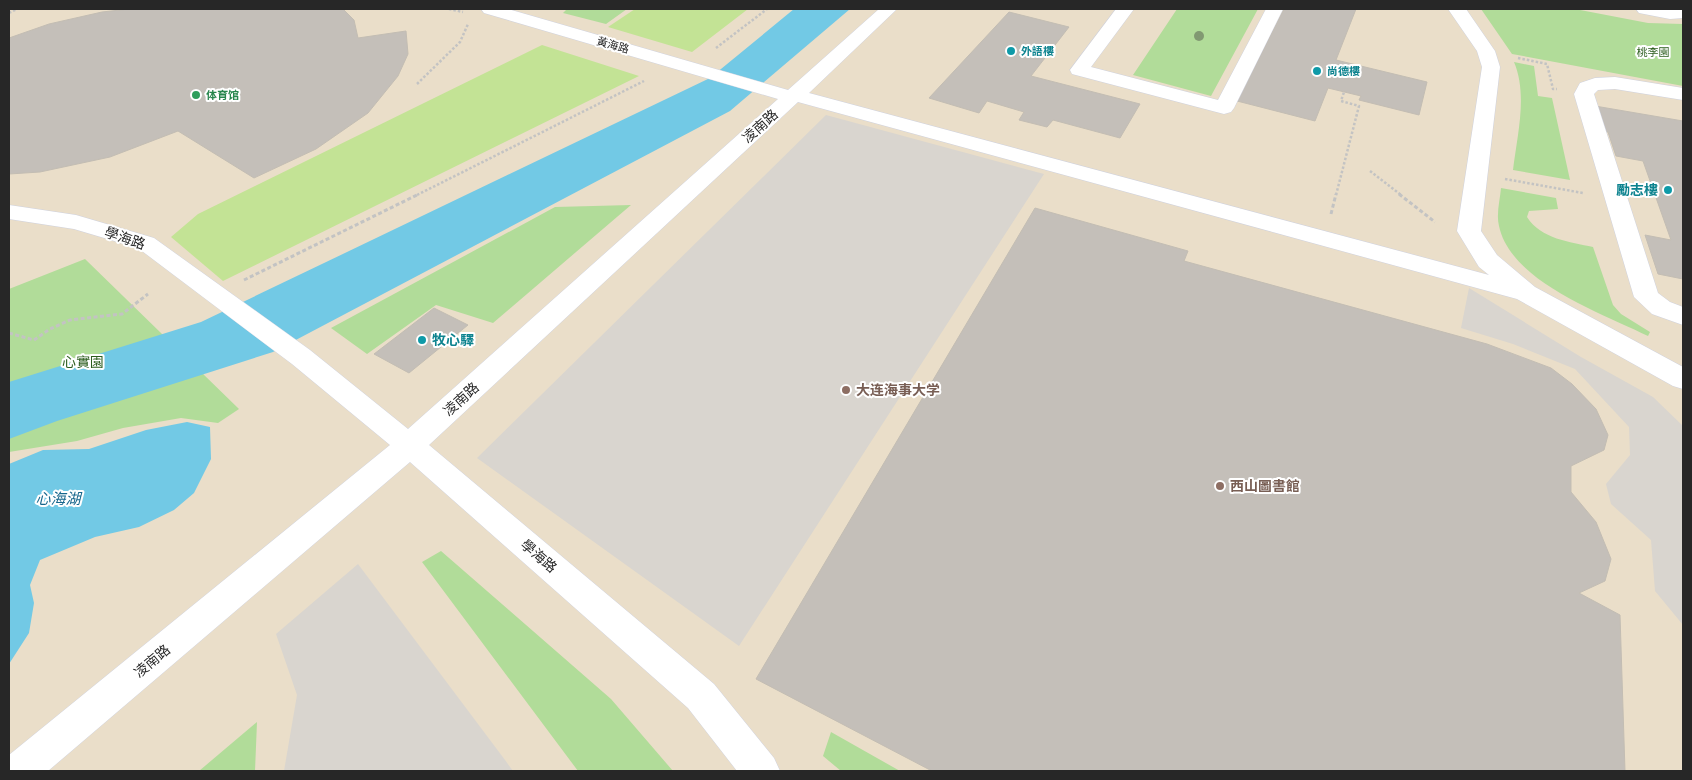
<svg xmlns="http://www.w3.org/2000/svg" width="1692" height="780" font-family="Signika,'Noto Sans SC',sans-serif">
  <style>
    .education { fill: #eadec9 }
    .green { fill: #b1dc99 }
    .pitch { fill: #c3e395 }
    .plaza { fill: #d9d5cf }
    .water { fill: #72c9e5 }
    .building { fill: #c4bfb9; stroke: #c3bdb3 }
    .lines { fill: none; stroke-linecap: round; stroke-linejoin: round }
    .street-casing { stroke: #cfd2df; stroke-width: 1 }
    .path-far1 { stroke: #c3c3c3; stroke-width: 2.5; stroke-dasharray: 2.5 2; stroke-linecap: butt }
    .path { stroke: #c3c3c3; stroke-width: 3; stroke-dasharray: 4 2.5; stroke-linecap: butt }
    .street { fill: #fff; fill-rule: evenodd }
    .tree { fill: #819972 }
    .culture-dot { fill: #0f9aa8; stroke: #fff; stroke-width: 2 }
    .leisure-dot { fill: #2e9e5b; stroke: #fff; stroke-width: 2 }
    .education-dot { fill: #8d6e63; stroke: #fff; stroke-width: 2 }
    .labels { text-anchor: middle; stroke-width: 4; stroke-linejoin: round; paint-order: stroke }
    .far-street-label { font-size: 11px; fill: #272727; stroke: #fff }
    .far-culture-label { font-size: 11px; font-weight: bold; fill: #0d838f; stroke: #fff; text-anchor: start }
    .far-park-label { font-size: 11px; fill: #2c5d1e; stroke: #fff }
    .far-leisure-label { font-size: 11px; font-weight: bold; fill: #27864d; stroke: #fff; text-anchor: start }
    .street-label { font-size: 14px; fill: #272727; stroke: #fff }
    .culture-label { font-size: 14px; font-weight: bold; fill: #0d838f; stroke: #fff; text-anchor: end }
    .park-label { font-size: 14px; fill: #2c5d1e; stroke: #fff }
    .education-label { font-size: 14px; font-weight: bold; fill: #785e54; stroke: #fff; text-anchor: start }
    .water-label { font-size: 15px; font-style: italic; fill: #16668c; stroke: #fff }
  </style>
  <rect width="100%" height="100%" fill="#e9e2d9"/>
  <path class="education" d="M9,9H1683V771H9Z"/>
  <path class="green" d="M567,9H627L606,24L563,13Z
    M1177,9H1258L1211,96L1133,75Z
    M1481,9H1575L1648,23L1683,24V86L1512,54Z
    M1514,62L1534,66L1538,96L1552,98L1570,180L1513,170C1517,136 1528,95 1514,62Z
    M1501,188L1556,198L1558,209L1529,211L1527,217C1541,239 1570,242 1593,247L1613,305L1621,314L1650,332L1648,336C1602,313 1511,282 1499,226C1496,214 1500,200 1501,188Z
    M631,205L493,323L436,305L367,354L331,328L555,207Z
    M85,259L239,409L218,423L181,418L123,428L77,441L9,452V289Z
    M441,551L611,699L673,771H578L422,562Z
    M257,722L255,771H199Z
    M831,732L900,771H841L823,756Z"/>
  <path class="pitch" d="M635,9H748L692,52L608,27Z
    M542,45L639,76L223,281L171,237L198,214Z"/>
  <path class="plaza" d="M826,115L1044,174L739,646L477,458Z
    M1469,288L1581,357L1653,397L1683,426V625L1655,591L1651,540L1611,504L1606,484L1630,455L1629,427L1575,369L1513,344L1461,328Z
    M358,564L505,760L513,771H284L297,695L276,634Z"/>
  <path class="water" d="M794,9H850L730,111L273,352L57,421L9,439V382L201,322L710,78Z
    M187,422L210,427L211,459L194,493L174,510L139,527L95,537L40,560L30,585L34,603L29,633L9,664V464L43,450L89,449L146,430Z"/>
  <path class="building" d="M129,9H343L354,20L358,38L406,31L408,54L398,76L368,113L316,149L254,178L178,131L110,157L40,172L9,174V38L49,24L102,12Z
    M1284,9H1356L1336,60L1427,82L1419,115L1359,100L1361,96L1328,88L1315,121L1237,101Z
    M1009,12L1069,27L1031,76L1140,104L1120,138L1053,120L1047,127L1019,120L1024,112L987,101L979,113L929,98Z
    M1589,105L1683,121V279L1658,274L1645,235L1671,240L1643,161L1616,156L1608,132L1596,130Z
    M1035,208L1188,251L1184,261L1487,344L1551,368L1572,384L1596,409L1608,435L1604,450L1571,466V492L1596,522L1611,559L1605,581L1579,593L1620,615L1625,771H932L756,679Z
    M434,308L468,325L409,373L374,354Z"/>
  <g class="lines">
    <g class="street-casing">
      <path id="street" d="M481,9H508L788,90L879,9H897L809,93L1489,275L1479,267L1457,231L1482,67L1477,51L1448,9H1466L1495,51L1500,67L1481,231L1497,255L1535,287L1683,367V389L1673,386L1517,299L798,102L429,445L714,684L774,758L780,771H737L688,708L410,462L48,771H9V755L390,445L292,364L138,248L74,229L9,219V205L76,215L154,238L310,350L408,429L778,99L484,13Z
        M1116,9H1134L1091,67L1218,100L1266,9H1283L1234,108L1231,112L1224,114L1072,74L1070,70Z
        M1636,9H1683V18L1670,19L1639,13Z
        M1615,77L1683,88V100L1615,89L1598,90L1594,94L1658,293L1670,302L1683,307V325L1652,314L1634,297L1574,94L1580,83L1595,78Z"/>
    </g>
    <path class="path-far1" d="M449,9L463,12
      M9,13L17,9
      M716,48L767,9
      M1518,58L1547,64L1553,89H1557
      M417,84L460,42L468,24
      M1370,171L1401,195
      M1505,179L1583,193
      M417,195L644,81
      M1336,195L1359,106L1341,101L1344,92"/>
    <path class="path" d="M1399,194L1435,222
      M1331,214L1336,194
      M244,280L419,194
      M9,333L34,340L50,329L70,320L122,314L148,294"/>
    <use href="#street" class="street"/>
  </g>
  <circle class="tree" cx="1199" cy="36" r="5"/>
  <g class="culture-dot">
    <circle cx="1011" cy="51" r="5"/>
    <circle cx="1317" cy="71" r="5"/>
    <circle cx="1668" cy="190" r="5"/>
    <circle cx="422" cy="340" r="5"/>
  </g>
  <circle class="leisure-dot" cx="196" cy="95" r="5"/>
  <g class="education-dot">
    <circle cx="846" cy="390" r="5"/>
    <circle cx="1220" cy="486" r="5"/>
  </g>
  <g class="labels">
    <g class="far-street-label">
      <text transform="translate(613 45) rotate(16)" y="4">黃海路</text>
    </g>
    <g class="far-culture-label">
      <text x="1021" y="55">外語樓</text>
      <text x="1327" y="75">尚德樓</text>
    </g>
    <g class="far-park-label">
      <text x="1653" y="56">桃李園</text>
    </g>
    <g class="far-leisure-label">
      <text x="206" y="99">体育馆</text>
    </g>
    <g class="street-label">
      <text transform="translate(760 126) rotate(-42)" y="5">凌南路</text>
      <text transform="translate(125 238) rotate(19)" y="5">學海路</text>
      <text transform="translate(461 399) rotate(-42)" y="5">凌南路</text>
      <text transform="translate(539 556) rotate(41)" y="5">學海路</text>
      <text transform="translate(152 661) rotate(-40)" y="5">凌南路</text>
    </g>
    <g class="culture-label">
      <text x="1658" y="195">勵志樓</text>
      <text x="432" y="345" text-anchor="start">牧心驛</text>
    </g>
    <g class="park-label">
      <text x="83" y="367">心實園</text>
    </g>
    <g class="education-label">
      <text x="856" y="395">大连海事大学</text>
      <text x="1230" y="491">西山圖書館</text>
    </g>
    <g class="water-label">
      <text x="58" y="504">心海湖</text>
    </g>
  </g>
  <rect width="1692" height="780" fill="none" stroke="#272727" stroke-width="20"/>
</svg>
